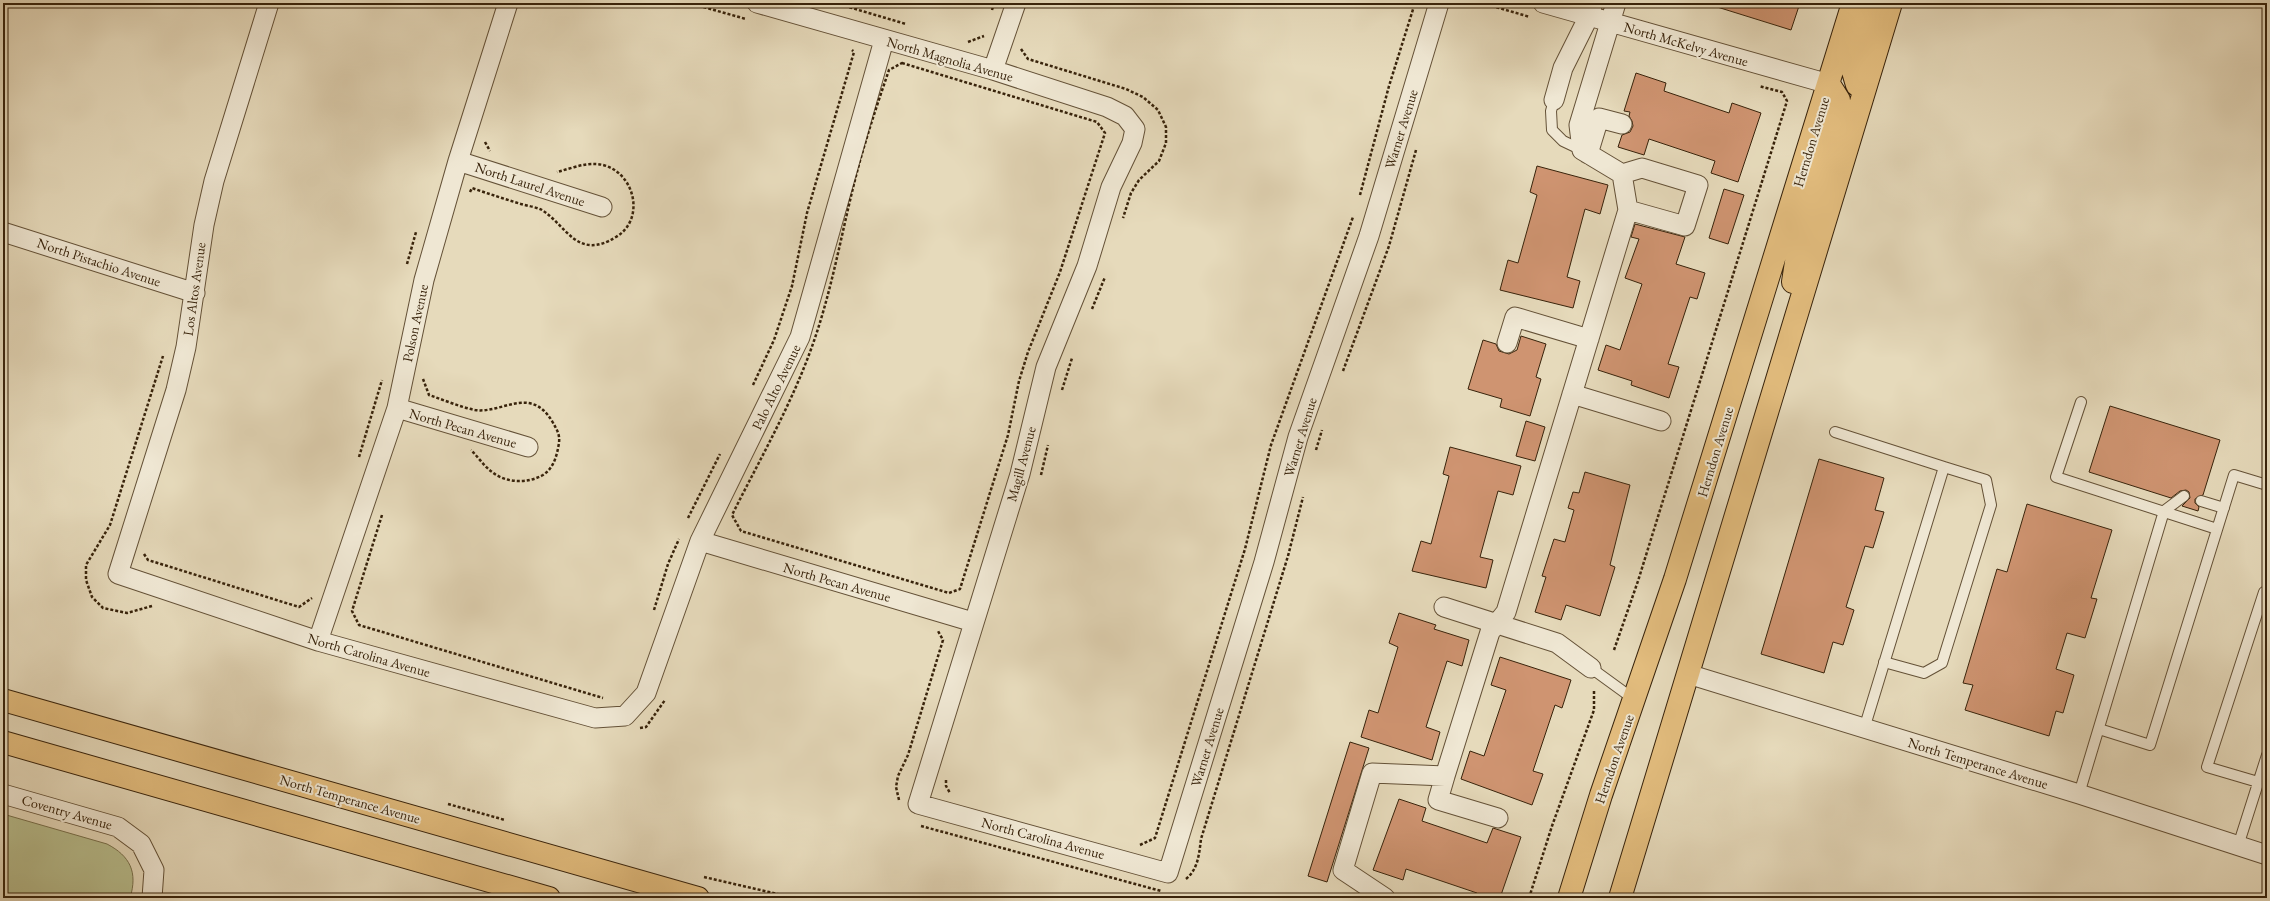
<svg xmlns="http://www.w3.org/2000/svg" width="2270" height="901" font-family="'EB Garamond',serif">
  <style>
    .green { fill: #b8be8e; stroke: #78704c }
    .building { fill: #cf9471; stroke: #38230b }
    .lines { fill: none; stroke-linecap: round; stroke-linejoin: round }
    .lane-casing { stroke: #645137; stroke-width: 12 }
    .street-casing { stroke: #645137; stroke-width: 21 }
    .primary-casing { stroke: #38230b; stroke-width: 24 }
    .path { stroke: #38230b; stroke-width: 2.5; stroke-dasharray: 3 2; stroke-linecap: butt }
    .lane { stroke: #efe7d3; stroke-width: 10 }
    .street { stroke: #efe7d3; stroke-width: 19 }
    .primary { stroke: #e3bd7e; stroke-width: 22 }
    .labels { text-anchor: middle; stroke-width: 4; stroke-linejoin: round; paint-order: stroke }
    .street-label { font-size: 14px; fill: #38230b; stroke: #efe7d3 }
  </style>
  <rect width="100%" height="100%" fill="#e6dabb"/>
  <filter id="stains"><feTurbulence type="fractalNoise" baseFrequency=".005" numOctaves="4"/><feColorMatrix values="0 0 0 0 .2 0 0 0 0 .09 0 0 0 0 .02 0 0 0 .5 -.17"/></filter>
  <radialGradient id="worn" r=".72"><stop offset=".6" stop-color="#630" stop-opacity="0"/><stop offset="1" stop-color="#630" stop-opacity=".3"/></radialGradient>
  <path class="green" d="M3,814L107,844C130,856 138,872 130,898H3Z"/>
  <path class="building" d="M1714,3H1800L1791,30L1714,6Z
    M1636,73L1666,83L1664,91L1729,113L1732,103L1761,113L1738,182L1711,173L1715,161L1649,139L1644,155L1618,147L1622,135L1630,132L1633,126L1632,121L1629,116L1630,112L1624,111Z
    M1537,166L1608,185L1600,214L1585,209L1567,277L1580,281L1573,308L1500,290L1508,260L1518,263L1537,195L1530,192Z
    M1724,189L1744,195L1728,244L1709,238Z
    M1635,224L1685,237L1676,264L1705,273L1697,299L1690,297L1668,364L1679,367L1669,398L1631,385L1632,381L1598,370L1606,345L1620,350L1642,284L1625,278L1639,239L1631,237Z
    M1521,336L1546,344L1536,377L1541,379L1530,416L1500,407L1502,399L1468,389L1483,340L1496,344L1499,351L1509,354L1517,350Z
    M2110,406L2220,440L2203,495L2195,499V503L2199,507L2198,511L2182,506L2190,498L2189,492L2186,490L2180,491L2171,498L2089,472Z
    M1526,421L1545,427L1535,461L1516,456Z
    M1450,447L1521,466L1513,495L1498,491L1480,557L1493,560L1486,588L1412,571L1421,541L1431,544L1449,476L1443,474Z
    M1819,459L1884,478L1875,510L1884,512L1873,548L1865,546L1846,607L1854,610L1843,645L1833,642L1824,673L1761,654Z
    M1585,472L1630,485L1610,565L1615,567L1600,616L1566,605L1561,620L1535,612L1546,577L1542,576L1554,539L1565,542L1574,510L1568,508L1573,492L1579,493Z
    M2027,504L2112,530L2091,598L2097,599L2085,638L2067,633L2056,669L2074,675L2063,713L2056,711L2049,736L1965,710L1973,685L1963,683L1997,569L2007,572Z
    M1399,613L1436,625L1434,629L1469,640L1462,666L1447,661L1426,727L1440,732L1432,760L1361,737L1369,710L1378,713L1398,647L1389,643Z
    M1500,657L1571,680L1562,708L1555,705L1533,771L1543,774L1532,805L1461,779L1470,751L1484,756L1506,690L1491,685Z
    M1350,742L1369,748L1327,882L1308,876Z
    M1399,799L1426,808L1422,821L1487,843L1493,828L1521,837L1500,898H1475L1477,893L1406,869L1403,880L1373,870Z"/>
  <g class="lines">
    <g class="lane-casing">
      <path id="lane" d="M1554,100L1551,111L1552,130L1563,141L1582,150
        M2081,402L2056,477L2217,529
        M1835,432L1944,467L1864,729
        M2201,501L2224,508
        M1884,662L1924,673L1942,663L1991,505L1986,480L1944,467
        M1591,668L1635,700
        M2099,729L2150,745L2234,475L2267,485
        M2258,782L2207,767L2264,592L2267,593
        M2079,794L2164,511L2184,496
        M2238,846L2267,755"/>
    </g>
    <g class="street-casing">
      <path id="street" d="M269,3L214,181L204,225L186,347L176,390L118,574L318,641L595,718L625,716L646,693L700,541L800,337L884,40
        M757,3L993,70L1107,107L1125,116L1135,129L1132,143L1111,187L1087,266L1046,367L1020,474L918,804L1168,873L1264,562L1298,437L1369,236L1439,3
        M1543,3L1829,84
        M993,70L1016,3
        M1554,100L1563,68L1589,16L1593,3
        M1588,154L1599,118L1622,124
        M458,161L602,207
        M1622,174L1642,168L1698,185L1685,226L1628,210
        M3,232L195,293
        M1507,343L1515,317L1589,339
        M1572,394L1661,421
        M397,408L528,447
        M700,541L973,622
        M1444,607L1557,643L1591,668
        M318,641L397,408L424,280L458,161L508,3
        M1688,674L2079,794L2267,855
        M1445,776L1438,800L1498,818
        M3,794L118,827L141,844L154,870L152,898
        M1385,898L1343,870L1372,773L1445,776L1490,632L1506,612L1628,210L1622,174L1582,150L1579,125L1616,3"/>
    </g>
    <g class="primary-casing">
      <path id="primary" d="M1864,89L1857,85L1852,68L1872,3
        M1793,282L1798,249L1839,110V100L1829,84
        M3,700L698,898
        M3,742L549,898
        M1569,898L1601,795L1675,579L1853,3
        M1620,898L1891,3"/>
    </g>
    <path class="path" d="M689,3L746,19
      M835,3L906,24
      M1482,3L1530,17
      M992,10L994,3
      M968,42L984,36
      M1021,49L1028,59L1126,89L1143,97L1158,110L1166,127V143L1159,161L1139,180L1131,193L1123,218
      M902,63L1097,122L1105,133L1060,272L1028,352L1019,381L1008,435L960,589L949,593L741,531L732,515C759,461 789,409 810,352C832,293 842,229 858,168C867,135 878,102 889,70Z
      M485,142L490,151
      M470,192L472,188C489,194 505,199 521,204C528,206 536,207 542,210C567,226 577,261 616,237C648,218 633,166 596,164C584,163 569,169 557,172
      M1360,195L1389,86L1415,3
      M407,264L416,232
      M1092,309L1105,277
      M1343,371L1389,246L1416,150
      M423,379L429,395C444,400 460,407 475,410C502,414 530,385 552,421C557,430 560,434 559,443C557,455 554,468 543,475C527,484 506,483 492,472C484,466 478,457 471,450
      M753,385L774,340L792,286L807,213L854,52L852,50
      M1062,390L1072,358
      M1316,450L1322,430
      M359,457L382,380
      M1041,475L1048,445
      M382,515L352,611L359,625L603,698
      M688,518L720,454
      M144,554L148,560L299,607L312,598
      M152,606L127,613L103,608L92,597L86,580V565L110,525L163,356
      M654,610L668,564L679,539
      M1614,650L1638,581L1787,101L1782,92L1759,86
      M640,728L646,727L665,700
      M946,780V786L950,793
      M899,800L896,787L898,776L908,755L943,640L938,631
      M448,804L505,820
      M921,826L1161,891
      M1140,845L1155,838L1245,549L1271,445L1353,217
      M704,877L795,898
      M1186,879C1198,869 1199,855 1201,839L1288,556L1303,497
      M1529,898L1552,826L1594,710V691"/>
    <use href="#lane" class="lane"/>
    <use href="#street" class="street"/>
    <use href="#primary" class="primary"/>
  </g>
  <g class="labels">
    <g class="street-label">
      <text transform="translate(1686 44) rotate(16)" y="5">North McKelvy Avenue</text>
      <text transform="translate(950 59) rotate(16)" y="5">North Magnolia Avenue</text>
      <text transform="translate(1401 129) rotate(-73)" y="5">Warner Avenue</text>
      <text transform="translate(1811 142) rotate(-73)" y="5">Herndon Avenue</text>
      <text transform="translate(530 184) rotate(18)" y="5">North Laurel Avenue</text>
      <text transform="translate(99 262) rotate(18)" y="5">North Pistachio Avenue</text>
      <text transform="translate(194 289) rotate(-82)" y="5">Los Altos Avenue</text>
      <text transform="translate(415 323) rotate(-78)" y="5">Polson Avenue</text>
      <text transform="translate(776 387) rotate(-64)" y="5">Palo Alto Avenue</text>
      <text transform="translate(463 428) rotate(16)" y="5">North Pecan Avenue</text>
      <text transform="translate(1300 437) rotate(-73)" y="5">Warner Avenue</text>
      <text transform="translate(1715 452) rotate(-73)" y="5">Herndon Avenue</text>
      <text transform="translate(1021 464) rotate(-75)" y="5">Magill Avenue</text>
      <text transform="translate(837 582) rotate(16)" y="5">North Pecan Avenue</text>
      <text transform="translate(369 655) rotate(16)" y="5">North Carolina Avenue</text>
      <text transform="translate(1207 747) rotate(-73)" y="5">Warner Avenue</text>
      <text transform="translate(1614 759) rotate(-71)" y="5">Herndon Avenue</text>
      <text transform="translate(1978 763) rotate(17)" y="5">North Temperance Avenue</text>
      <text transform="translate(350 799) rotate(16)" y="5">North Temperance Avenue</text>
      <text transform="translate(67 812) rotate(16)" y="5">Coventry Avenue</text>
      <text transform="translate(1043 838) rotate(15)" y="5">North Carolina Avenue</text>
    </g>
  </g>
  <rect width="2270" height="901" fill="none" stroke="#e6dabb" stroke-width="16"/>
  <rect x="4" y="4" width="2262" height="893" fill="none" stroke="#38230b" stroke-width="2"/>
  <rect x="8" y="8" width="2254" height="885" fill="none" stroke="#38230b"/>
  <rect width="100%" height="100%" filter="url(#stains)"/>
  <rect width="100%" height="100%" fill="url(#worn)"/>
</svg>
